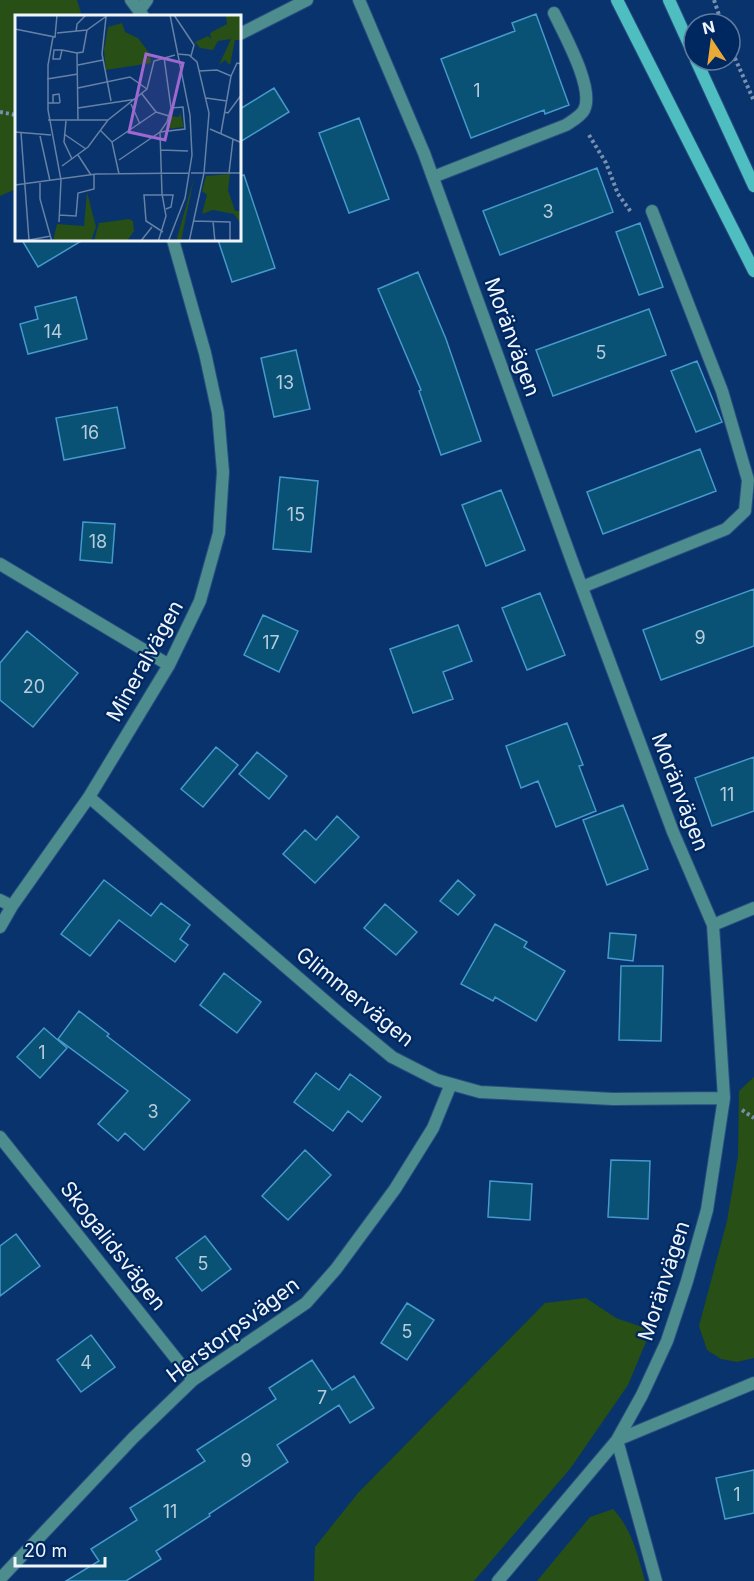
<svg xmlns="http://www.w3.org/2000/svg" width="754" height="1581" font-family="Inter,sans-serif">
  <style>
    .green { fill: #274f16 }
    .building { fill: #095175; stroke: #4699cb; stroke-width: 1.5 }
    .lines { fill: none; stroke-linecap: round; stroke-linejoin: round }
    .lane-casing { stroke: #284e80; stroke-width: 14 }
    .street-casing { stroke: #284e80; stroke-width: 14 }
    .secondary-casing { stroke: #284e80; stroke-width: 14 }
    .path { stroke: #7790b1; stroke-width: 4; stroke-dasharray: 3 3; stroke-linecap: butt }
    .lane { stroke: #4d8d8e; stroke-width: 12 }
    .street { stroke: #4d8d8e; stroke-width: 12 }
    .secondary { stroke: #4fbec1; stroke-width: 12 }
    .labels { text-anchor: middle; stroke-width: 4.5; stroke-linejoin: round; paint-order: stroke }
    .number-label { font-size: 18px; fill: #b6ccda }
    .street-label { font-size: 21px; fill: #f0f5fc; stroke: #002860 }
    .inset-road { fill: none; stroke: #6581a6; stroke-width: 1.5 }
    .view { fill: #9e68d1; fill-opacity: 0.15; stroke: #9e68d1; stroke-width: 3 }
    .inset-edge { fill: none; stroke: #f0f5fc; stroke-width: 3 }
  </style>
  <rect width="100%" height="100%" fill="#08336c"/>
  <path class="green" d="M0,0H77L82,16H16V189L0,196Z
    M754,1077V1358L737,1362L721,1359L707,1350L699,1326L727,1221L738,1156L739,1091Z
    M586,1298L616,1318L651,1330L628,1385L570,1469L474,1581H314L315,1547L358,1493L545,1303Z
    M613,1509C632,1529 638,1556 645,1581H537L590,1517Z"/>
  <path class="building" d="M536,14L569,105L545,114L544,110L471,138L441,59L515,31L512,23Z
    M274,88L289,112L240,142V109Z
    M359,118L389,199L349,213L319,133Z
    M597,168L613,212L500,255L483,211Z
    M244,175L275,268L232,282L218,240H240V176Z
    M640,223L663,287L639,295L616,232Z
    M22,240H83L38,267Z
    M418,272L446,339L481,441L441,455L419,391L421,390L378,289Z
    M76,297L87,339L28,354L20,324L38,319L35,307Z
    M649,309L666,355L553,396L536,350Z
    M296,350L310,409L274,417L261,358Z
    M697,361L722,422L696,432L671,371Z
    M117,407L125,448L64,460L56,418Z
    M700,449L716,491L603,534L587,492Z
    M280,477L318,481L311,552L273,549Z
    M501,490L525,550L486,566L462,505Z
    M83,522L115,524L112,563L80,560Z
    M754,589V646L661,680L643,630Z
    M540,593L565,655L527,670L502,608Z
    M263,615L298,631L279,672L244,655Z
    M458,625L472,661L443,672L453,699L413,713L390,649Z
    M27,631L78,673L33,727L0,700V663Z
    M567,723L583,765L579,766L596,811L556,827L538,781L521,788L506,746Z
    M216,747L238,765L203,807L181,789Z
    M257,752L287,776L269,799L239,774Z
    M754,757V811L712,826L695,778Z
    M623,805L648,869L607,885L583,820Z
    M337,816L359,837L315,883L283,854L305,830L316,840Z
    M104,880L151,916L161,903L190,925L180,939L188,945L175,962L119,920L90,956L61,934Z
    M458,880L475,895L458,915L440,901Z
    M385,904L417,932L396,955L364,928Z
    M495,924L527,942L524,947L565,971L536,1021L495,997L493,1001L461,984Z
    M610,933L636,935L633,961L608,958Z
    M621,966H663L661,1041L619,1040Z
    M224,973L261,1002L237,1033L200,1005Z
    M79,1011L109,1034L107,1036L190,1100L144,1150L125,1133L118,1141L98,1124L128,1091L58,1039Z
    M44,1028L67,1048L40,1078L17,1057Z
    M316,1073L339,1090L350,1074L381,1097L362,1122L348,1111L333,1131L294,1102Z
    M305,1150L331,1175L288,1220L262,1196Z
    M611,1160L650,1161L648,1219L608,1217Z
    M490,1181L532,1184L530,1220L488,1217Z
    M16,1234L40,1266L0,1296V1246Z
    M205,1236L231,1269L202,1291L176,1258Z
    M407,1303L434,1320L407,1360L381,1343Z
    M91,1335L115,1367L81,1392L57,1360Z
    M312,1360L332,1390L354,1376L374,1408L350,1423L339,1405L277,1445L288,1462L209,1514L210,1516L156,1551L161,1559L126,1581H66L99,1561L91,1549L137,1520L130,1508L205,1461L197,1450L276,1399L269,1388Z
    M754,1470V1513L725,1519L716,1478Z"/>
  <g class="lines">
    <g class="lane-casing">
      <path id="lane" d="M131,0L143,16
        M139,11L147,0
        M433,177L566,125C572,121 581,116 584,110C595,89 564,34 554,13
        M582,587L726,529L745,511L748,480L722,391L652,211"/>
    </g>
    <g class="street-casing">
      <path id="street" d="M359,0L424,153L572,561L673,832L713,925L724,1098L707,1210L687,1281L667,1341L642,1395L617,1440L498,1581
        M240,34L307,0
        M0,564L169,665
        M89,797L346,1019L392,1057L437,1080L480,1092L613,1099L724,1098
        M0,900L12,906
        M713,925L754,908
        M0,927L12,906L89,797L169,665L200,601L219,533L223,472L218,413L205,353L173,240
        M0,1137L193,1380
        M0,1579L133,1438L193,1380L306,1303L336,1269L395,1189L433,1128L451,1084
        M656,1581L617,1440L754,1383"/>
    </g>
    <g class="secondary-casing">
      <path id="secondary" d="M617,0L754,271
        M669,0L694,55
        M696,60L754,186"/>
    </g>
    <path class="path" d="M714,0L722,24
      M730,47L754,101
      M0,112L16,115
      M589,135L606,163L618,194L631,212
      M742,1110L754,1118"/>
    <use href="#lane" class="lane"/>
    <use href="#street" class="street"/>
    <use href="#secondary" class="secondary"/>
  </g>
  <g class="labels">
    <g class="number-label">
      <text x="477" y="97">1</text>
      <text x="548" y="218">3</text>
      <text x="53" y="338">14</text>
      <text x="601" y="359">5</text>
      <text x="285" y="389">13</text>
      <text x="90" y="439">16</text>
      <text x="296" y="521">15</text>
      <text x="98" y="548">18</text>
      <text x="700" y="644">9</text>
      <text x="271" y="649">17</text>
      <text x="34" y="693">20</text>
      <text x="727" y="801">11</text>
      <text x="42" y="1059">1</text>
      <text x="153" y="1118">3</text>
      <text x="203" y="1270">5</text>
      <text x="407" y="1338">5</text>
      <text x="86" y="1369">4</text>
      <text x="322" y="1404">7</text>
      <text x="246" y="1467">9</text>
      <text x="737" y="1501">1</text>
      <text x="170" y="1518">11</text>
    </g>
    <g class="street-label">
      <text transform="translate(512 337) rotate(70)" y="7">Moränvägen</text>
      <text transform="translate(145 661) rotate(-61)" y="7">Mineralvägen</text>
      <text transform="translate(680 792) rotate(69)" y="7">Moränvägen</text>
      <text transform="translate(355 997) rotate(39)" y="7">Glimmervägen</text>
      <text transform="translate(113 1246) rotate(52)" y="7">Skogalidsvägen</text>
      <text transform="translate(664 1281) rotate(-72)" y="7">Moränvägen</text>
      <text transform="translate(233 1330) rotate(-37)" y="7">Herstorpsvägen</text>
    </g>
  </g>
  <g transform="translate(15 15)">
    <rect width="226" height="226" fill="#08336c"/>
    <path d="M217,0H226V25H220L215,50L210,45L204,50L216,24L203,26L198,35L185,33L180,27L193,21L196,24L195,18L212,9L211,1ZM107,8L110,17L123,23L135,39L136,48L91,55L89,35L93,12ZM165,97L169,112L151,114L155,101L164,102ZM215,159L213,175L220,196H226V209L219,199L198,195L187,199L192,180L187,176L191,161ZM179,163L166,226H163L162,223ZM72,177L81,212L76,226H38L42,209L69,211ZM114,204L118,206L119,216L112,226H79L84,208Z" fill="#274f16"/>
    <path class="inset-road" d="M159,0L179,30L176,41M91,2L87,39L96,86M0,14L40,22L42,0M61,17L62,9L71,0M42,18L72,15L93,0M38,22L33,50V95L46,165L44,207M47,35L45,44H38L39,35H47L62,38M162,39L174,40L182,47L194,98L189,158L174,227M63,50L88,45M184,56L202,55L216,61L222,48L227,49M32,64L63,59M63,73L115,62L132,74M127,79L141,97L154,101M191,83L212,86M33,88H44L45,87L44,79L38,80V88M116,89L125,109M63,93L122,84M209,97L213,98L227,79M33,105H93M63,105L62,38L68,37L72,15M51,106L49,127L57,144M195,114L227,128M86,116L97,127L104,159M0,117L36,120M6,118L14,225L36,221M206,118L216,61M49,119L71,134M25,121L35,166M97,127L141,97M146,135L173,136M63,140L76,160M104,145L145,117L152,107L156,93L149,42M47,151L73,132L93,105L132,74L139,46L160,40M176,158H227M214,158L218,124M25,168V184L37,227M0,170L81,159L174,158M44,200L61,201L63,178L79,174V159M179,206L215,207V227M198,206L200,227M148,217L131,206L129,180H158L156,192L151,194M125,227L137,212M143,227L151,201L147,179L145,117L170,114L168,92L156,93M153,227L170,183L177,140L175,100L155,0"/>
    <path class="view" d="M131,39L168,48L150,125L114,117Z"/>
    <rect width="226" height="226" class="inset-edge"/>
  </g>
  <g transform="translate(712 42) rotate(347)"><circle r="28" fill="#002860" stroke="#607a9e" stroke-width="1.5"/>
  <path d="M0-4.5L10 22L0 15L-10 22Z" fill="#eaaa38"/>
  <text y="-9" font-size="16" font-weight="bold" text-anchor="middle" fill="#f0f5fc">N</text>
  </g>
  <path d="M15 1557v9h90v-9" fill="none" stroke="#f0f5fc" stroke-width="3"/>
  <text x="24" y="1557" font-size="18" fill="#f0f5fc" stroke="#002860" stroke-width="4.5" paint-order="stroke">20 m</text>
</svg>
